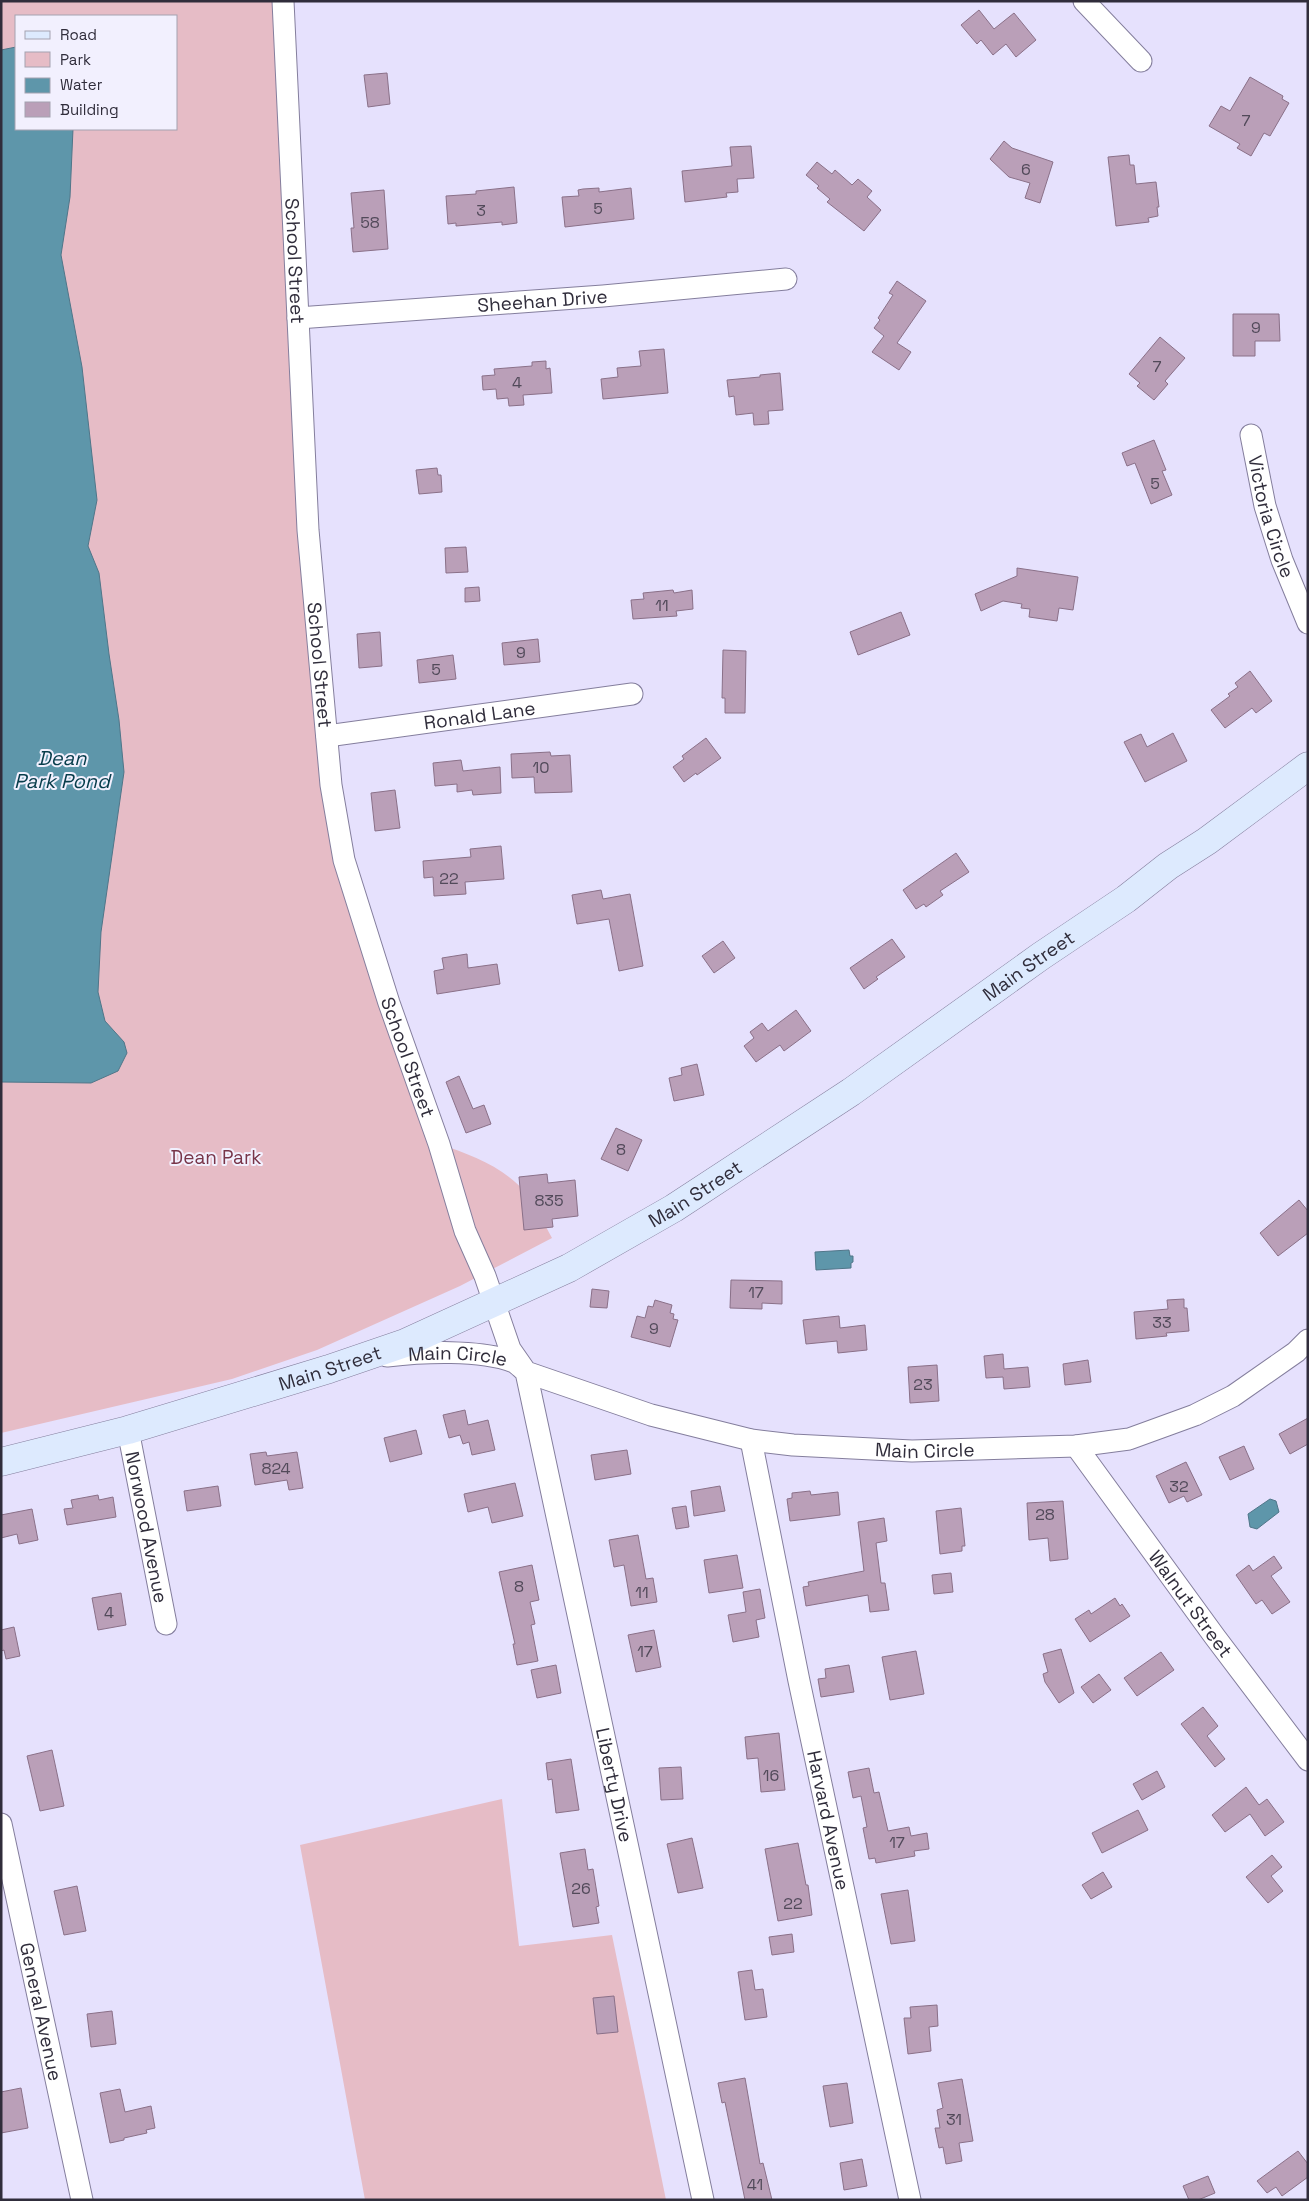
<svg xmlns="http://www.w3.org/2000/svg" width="1309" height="2201" font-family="'Space Grotesk',sans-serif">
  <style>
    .green { fill: #e6bcc6; fill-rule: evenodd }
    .water { fill: #5e96aa; stroke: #507689 }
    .building { fill: #ba9fb8; stroke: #8a7088 }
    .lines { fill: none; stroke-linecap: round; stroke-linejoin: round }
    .street-casing { stroke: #847e9d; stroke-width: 23 }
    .secondary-casing { stroke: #847e9d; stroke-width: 29 }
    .street { stroke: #fff; stroke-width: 21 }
    .secondary { stroke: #ddeafe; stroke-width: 28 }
    .labels { text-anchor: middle; stroke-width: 4; stroke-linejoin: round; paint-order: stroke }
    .number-label { font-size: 16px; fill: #524a5a }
    .street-label { font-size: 19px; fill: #302d3b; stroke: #f2f0fe }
    .park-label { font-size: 19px; fill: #783549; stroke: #f2f0fe }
    .water-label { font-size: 20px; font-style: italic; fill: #073c4b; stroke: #f2f0fe }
  </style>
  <rect width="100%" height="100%" fill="#e6e1fd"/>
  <path class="green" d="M1,1H278L324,780L439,1144C472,1155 504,1167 527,1194C537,1207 544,1224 552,1238L460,1286L317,1350L232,1379L1,1433ZM16,16H176V129H16Z
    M502,1799L519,1946L612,1935L666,2200H365L300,1845Z"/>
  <path class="water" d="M16,47V129H73L70,197L61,255L82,367L97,500L88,546L99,573L109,654L119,720L124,772L101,932L98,992L105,1021L124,1042L127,1053L118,1071L91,1083L1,1082V50Z
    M849,1250L850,1256H853V1262L851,1263V1268L816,1270L815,1252Z
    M1270,1499L1276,1501L1279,1512L1257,1529L1250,1527L1248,1514Z"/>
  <path class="building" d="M979,10L994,29L1014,13L1036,40L1016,57L1006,44L993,55L981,40L977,44L961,25Z
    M387,73L390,104L368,107L364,75Z
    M1250,77L1283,96L1282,99L1289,103L1270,136L1264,133L1251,156L1237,148L1240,144L1209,126L1221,106L1230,111Z
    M1004,141L1012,148L1053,162L1040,203L1025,198L1030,183L1009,177L990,159Z
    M751,146L754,178L737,179L738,192L726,193L727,197L685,202L682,171L732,166L730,147Z
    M1129,155L1130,165H1134L1136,184L1156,182L1159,207H1157L1158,216L1148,218L1149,222L1116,226L1108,157Z
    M817,162L832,174L835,170L852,185L858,179L872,191L867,197L881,210L864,231L827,202L830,199L817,188L819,186L806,175Z
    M514,187L517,223L502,225V222L456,226V223L448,224L446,196L476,194V191Z
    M599,188V192L631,188L634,219L565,227L562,197L579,196L578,190L583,189Z
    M384,190L388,249L353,252L351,228H354L351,193Z
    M897,281L926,301L897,343L911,352L899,370L872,352L884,336L874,328L880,320L878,318L893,295L889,293Z
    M1233,314H1279L1280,341H1255V356H1233Z
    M1160,337L1185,358L1165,381L1168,384L1154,400L1137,386L1140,383L1129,374Z
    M664,349L668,393L603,399L601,379L618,377L617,368L641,366L639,351Z
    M546,361V369L550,368L552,393L523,395L524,405L509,406L508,398L497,399L496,389L483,390L482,376L495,375L494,369L532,366V362Z
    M780,373L783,410L768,411L769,424L754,425L753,413L736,415L734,396L729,397L727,380L760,377V375Z
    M1154,440L1166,470L1162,471L1172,495L1151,504L1135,463L1127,466L1122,453Z
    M437,468L438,475H441L442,492L419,494L416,470Z
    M466,547L468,572L446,573L445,548Z
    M1017,568L1078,577L1073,610L1059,608L1057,621L1029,617L1030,609L1021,608L1022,604L1003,601L981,611L975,594L1017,576Z
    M479,587L480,601L465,602V588Z
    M673,590L674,593L692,590L693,609L676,611L677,616L633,619L631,600L644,599L643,593Z
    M901,612L910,635L858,655L850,632Z
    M380,632L382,666L359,668L357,634Z
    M538,639L540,662L504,665L502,643Z
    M723,650L746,651L745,713H725V698H722Z
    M453,655L456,679L419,683L417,660Z
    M1250,671L1272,701L1256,713L1252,708L1225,728L1211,710L1230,696L1228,694L1238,687L1235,683Z
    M1173,733L1187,761L1145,782L1124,742L1141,734L1147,747Z
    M706,738L721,758L697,775L696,773L684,782L673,767L684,759L682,756Z
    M550,752L551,756L570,755L572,792L535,793L534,777L512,778L511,754Z
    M461,760L463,771L500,767L501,793L473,795L472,790L457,792V784L435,786L433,763Z
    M395,790L400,828L375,831L371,793Z
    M501,846L504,879L465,882L466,894L434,896L433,877L424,878L423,861L471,857L470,849Z
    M956,853L969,872L940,891L943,895L926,907L924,904L916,909L903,890Z
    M601,890L603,899L630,894L643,966L619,971L609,919L577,924L572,895Z
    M892,939L905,957L876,977L878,979L864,989L850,968Z
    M723,941L735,958L714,973L702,956Z
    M467,954L468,968L497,964L500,984L437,994L434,971L444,969L442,958Z
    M796,1010L811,1031L784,1051L780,1045L756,1062L744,1046L754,1038L750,1032L762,1023L768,1031Z
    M697,1064L704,1095L674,1101L669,1078L682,1075L681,1068Z
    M459,1076L473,1109L484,1105L491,1124L466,1133L446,1082Z
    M616,1128L642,1140L628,1171L601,1159Z
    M547,1174L548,1183L575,1180L578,1216L552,1219L553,1227L524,1230L519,1177Z
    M1299,1200L1308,1211V1233L1278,1256L1260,1233Z
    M731,1280L782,1281V1304L762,1303V1309L730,1308Z
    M592,1289L609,1291L607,1308L590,1307Z
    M1184,1299V1308H1187L1189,1331L1166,1333L1167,1336L1136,1339L1134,1312L1168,1309L1167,1300Z
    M655,1300L672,1305L670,1313L674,1314L673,1319L678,1320L670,1347L631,1337L637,1316L645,1318L648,1306L653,1307Z
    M839,1316L840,1328L865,1325L867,1350L838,1353L837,1341L806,1344L803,1320Z
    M1003,1354L1004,1369L1028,1367L1030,1387L1004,1389L1003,1377L986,1378L984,1356Z
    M1088,1360L1091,1382L1065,1385L1063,1364Z
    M937,1365L939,1401L910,1403L908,1367Z
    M465,1410L468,1425L488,1420L495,1450L472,1455L469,1442L463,1444L460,1435L449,1438L443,1415Z
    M1308,1418V1444L1290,1454L1279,1434Z
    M416,1430L422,1454L390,1462L384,1438Z
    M1244,1446L1254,1469L1230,1480L1219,1457Z
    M627,1450L631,1474L595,1480L591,1455Z
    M266,1452L267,1456L297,1452L303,1488L289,1490L287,1480L255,1485L250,1454Z
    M1186,1462L1202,1495L1187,1502L1184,1496L1169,1503L1156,1476Z
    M515,1483L523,1516L492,1523L488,1507L468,1512L464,1494Z
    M218,1486L221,1506L187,1511L184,1491Z
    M720,1486L725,1511L694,1516L691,1491Z
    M810,1491L811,1495L838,1492L840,1515L790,1521L787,1499L792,1498V1493Z
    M98,1495L99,1500L113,1497L116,1517L67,1525L64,1509L73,1508L71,1500Z
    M1063,1501L1068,1559L1050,1561L1048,1538L1029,1540L1027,1503Z
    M686,1506L689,1527L676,1529L672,1508Z
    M961,1508L965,1546H962V1551L940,1554L936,1511Z
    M32,1509L38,1540L19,1544L17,1534L1,1538V1515Z
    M884,1518L887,1541L876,1543L881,1583H885L889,1610L870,1612L868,1595L806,1606L803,1587L809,1586L808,1582L864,1571L858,1522Z
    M638,1535L646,1579L653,1578L657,1602L631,1606L624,1565L614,1567L609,1540Z
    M737,1555L743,1588L709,1593L704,1560Z
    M1274,1556L1282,1568L1271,1576L1290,1602L1272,1614L1262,1600L1256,1604L1236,1575L1249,1565L1253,1571Z
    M532,1565L539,1600L530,1602L535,1624L531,1625L538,1661L517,1665L513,1644H515L499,1572Z
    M951,1573L953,1592L934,1594L932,1575Z
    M760,1589L765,1618L756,1620L759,1637L733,1642L728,1615L746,1612L743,1592Z
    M121,1593L126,1625L98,1630L92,1598Z
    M1115,1598L1120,1606L1122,1604L1130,1616L1090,1642L1075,1619L1089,1610L1091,1614Z
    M14,1627L20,1656L6,1659L4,1650L1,1651V1630Z
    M654,1630L661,1667L636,1672L628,1635Z
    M1061,1649L1074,1693L1059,1703L1045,1682L1043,1674L1048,1672L1043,1654Z
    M916,1651L924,1694L890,1700L882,1657Z
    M1161,1652L1174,1670L1137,1696L1124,1678Z
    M556,1665L561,1693L537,1698L531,1670Z
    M849,1665L854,1692L821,1697L818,1679L826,1678L825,1669Z
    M1099,1674L1111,1690L1093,1703L1081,1687Z
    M1203,1707L1218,1726L1207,1736L1225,1759L1215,1767L1181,1724Z
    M779,1733L785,1790L761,1792L758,1758L747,1759L745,1737Z
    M52,1750L64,1806L40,1811L27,1756Z
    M571,1759L579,1810L556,1813L552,1779L548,1780L546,1763Z
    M681,1767L683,1799L661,1800L659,1768Z
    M869,1768L874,1793L879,1792L888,1831L909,1827L911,1836L927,1833L929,1849L914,1851L915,1856L876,1863L875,1858L869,1859L863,1828L867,1827L861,1796L853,1798L848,1772Z
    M1157,1771L1165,1787L1142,1800L1133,1784Z
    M1246,1787L1259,1805L1267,1799L1284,1822L1265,1836L1250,1814L1225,1832L1212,1815Z
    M1138,1810L1148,1830L1102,1853L1092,1833Z
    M692,1838L703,1888L678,1893L667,1844Z
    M798,1843L806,1885H808L812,1915L778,1921L765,1849Z
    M585,1849L588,1870L593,1869L599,1906L596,1907L599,1923L573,1927L560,1853Z
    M1272,1855L1282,1867L1271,1876L1283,1891L1268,1903L1246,1877Z
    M1103,1872L1112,1887L1091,1899L1082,1885Z
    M77,1886L86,1931L64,1935L54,1891Z
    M908,1890L915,1941L891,1944L881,1894Z
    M792,1934L794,1952L772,1955L769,1937Z
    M752,1970L755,1990L763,1989L767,2017L745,2020L738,1972Z
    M614,1996L618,2032L597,2034L593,1998Z
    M937,2005L938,2026L929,2027L931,2051L908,2054L904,2018H911L910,2007Z
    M112,2011L116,2044L91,2047L87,2014Z
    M745,2078L760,2164L763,2163L772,2200H745L725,2102L722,2103L718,2083Z
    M962,2079L973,2141L959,2143L962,2161L946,2164L943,2147L939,2148L935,2128H940L937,2110L943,2108L938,2083Z
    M847,2083L853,2123L830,2127L823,2086Z
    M21,2088L28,2128L1,2133V2092Z
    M120,2089L125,2112L151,2106L155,2128L146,2130L147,2133L124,2138V2140L110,2143L100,2093Z
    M1298,2151L1308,2164V2177L1282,2196L1276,2187L1267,2193L1257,2181Z
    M862,2159L867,2186L844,2190L840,2163Z
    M1208,2176L1215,2193L1198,2200H1189L1183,2186Z"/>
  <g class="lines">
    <g class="street-casing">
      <g id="street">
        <path id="s1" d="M283,1L308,530L331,785L344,860L389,1003L439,1144L465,1231L485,1276L510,1349L526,1372L651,1415L751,1440L793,1445L912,1451L1076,1446L1129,1439L1195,1415L1233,1396L1296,1352L1308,1340"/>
        <path d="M1084,1L1141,61"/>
        <path id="s2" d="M298,318L603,296L786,279"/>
        <path id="s3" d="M1251,435L1265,506L1282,560L1308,623"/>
        <path id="s4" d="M327,736L632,694"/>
        <path id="s5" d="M387,1356C422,1352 480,1349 514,1362C518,1364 522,1369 526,1372C586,1647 644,1924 703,2200"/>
        <path id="s6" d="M128,1430L166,1624"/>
        <path id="s7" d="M751,1440L799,1681L910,2200"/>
        <path id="s8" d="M1076,1446L1215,1637L1308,1760"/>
        <path id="s9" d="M1,1824L82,2200"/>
      </g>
    </g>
    <g class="secondary-casing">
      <g id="secondary">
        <path id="s10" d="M1,1462L128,1430L329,1369L405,1343L569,1268L674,1208L851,1092L1041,956L1126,899L1168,866L1207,841L1308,766"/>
      </g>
    </g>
    <use href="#street" class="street"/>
    <use href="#secondary" class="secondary"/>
  </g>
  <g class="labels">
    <g class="number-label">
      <text x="1246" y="126">7</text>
      <text x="1026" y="175">6</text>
      <text x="598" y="214">5</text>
      <text x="481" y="216">3</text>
      <text x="370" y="228">58</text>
      <text x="1256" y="333">9</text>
      <text x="1157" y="372">7</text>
      <text x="517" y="388">4</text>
      <text x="1155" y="489">5</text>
      <text x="662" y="611">11</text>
      <text x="521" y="658">9</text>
      <text x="436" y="675">5</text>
      <text x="541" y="773">10</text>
      <text x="449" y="884">22</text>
      <text x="621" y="1155">8</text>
      <text x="549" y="1206">835</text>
      <text x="756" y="1298">17</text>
      <text x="1162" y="1328">33</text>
      <text x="654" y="1334">9</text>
      <text x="923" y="1390">23</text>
      <text x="276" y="1474">824</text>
      <text x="1179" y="1492">32</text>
      <text x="1045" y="1520">28</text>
      <text x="519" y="1592">8</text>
      <text x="642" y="1598">11</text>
      <text x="109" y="1618">4</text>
      <text x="645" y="1657">17</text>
      <text x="771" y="1781">16</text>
      <text x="897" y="1848">17</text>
      <text x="581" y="1894">26</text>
      <text x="793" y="1909">22</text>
      <text x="954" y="2125">31</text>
      <text x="755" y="2190">41</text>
    </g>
    <g class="street-label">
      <text dy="7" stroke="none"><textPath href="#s1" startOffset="260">School Street</textPath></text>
      <text dy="7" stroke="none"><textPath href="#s2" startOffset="245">Sheehan Drive</textPath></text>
      <text dy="7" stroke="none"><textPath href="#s3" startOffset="84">Victoria Circle</textPath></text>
      <text dy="7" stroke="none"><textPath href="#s1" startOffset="665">School Street</textPath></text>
      <text dy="7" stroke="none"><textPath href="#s4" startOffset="154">Ronald Lane</textPath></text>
      <text dy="7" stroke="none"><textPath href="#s10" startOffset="1152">Main Street</textPath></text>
      <text dy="7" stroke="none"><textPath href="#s1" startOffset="1069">School Street</textPath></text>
      <text dy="7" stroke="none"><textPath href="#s10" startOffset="748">Main Street</textPath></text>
      <text dy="7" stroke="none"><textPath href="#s5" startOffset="71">Main Circle</textPath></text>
      <text dy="7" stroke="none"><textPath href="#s10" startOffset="342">Main Street</textPath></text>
      <text dy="7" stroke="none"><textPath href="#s1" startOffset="1816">Main Circle</textPath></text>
      <text dy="7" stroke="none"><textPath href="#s6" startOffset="99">Norwood Avenue</textPath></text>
      <text dy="7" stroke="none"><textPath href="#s8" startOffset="195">Walnut Street</textPath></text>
      <text dy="7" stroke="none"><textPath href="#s5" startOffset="566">Liberty Drive</textPath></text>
      <text dy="7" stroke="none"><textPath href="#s7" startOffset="388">Harvard Avenue</textPath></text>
      <text dy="7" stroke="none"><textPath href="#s9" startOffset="192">General Avenue</textPath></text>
    </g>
    <g class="park-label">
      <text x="216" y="1164">Dean Park</text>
    </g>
    <g class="water-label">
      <text x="62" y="765">Dean<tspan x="62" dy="23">Park Pond</tspan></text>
    </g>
  </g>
  <rect width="1309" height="2201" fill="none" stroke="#302d3b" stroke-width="5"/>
  <rect x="15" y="15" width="162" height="115" fill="#f2f0fe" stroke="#a4a2b0"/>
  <rect x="25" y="31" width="25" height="8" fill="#ddeafe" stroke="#a4a2b0"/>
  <text x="60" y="40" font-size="15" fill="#302d3b">Road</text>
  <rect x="25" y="52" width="25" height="15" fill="#e6bcc6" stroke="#a4a2b0"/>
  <text x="60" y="65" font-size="15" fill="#302d3b">Park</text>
  <rect x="25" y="78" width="25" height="15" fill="#5e96aa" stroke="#a4a2b0"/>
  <text x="60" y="90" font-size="15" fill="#302d3b">Water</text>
  <rect x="25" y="102" width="25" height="15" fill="#ba9fb8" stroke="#a4a2b0"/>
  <text x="60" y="115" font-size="15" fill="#302d3b">Building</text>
</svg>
